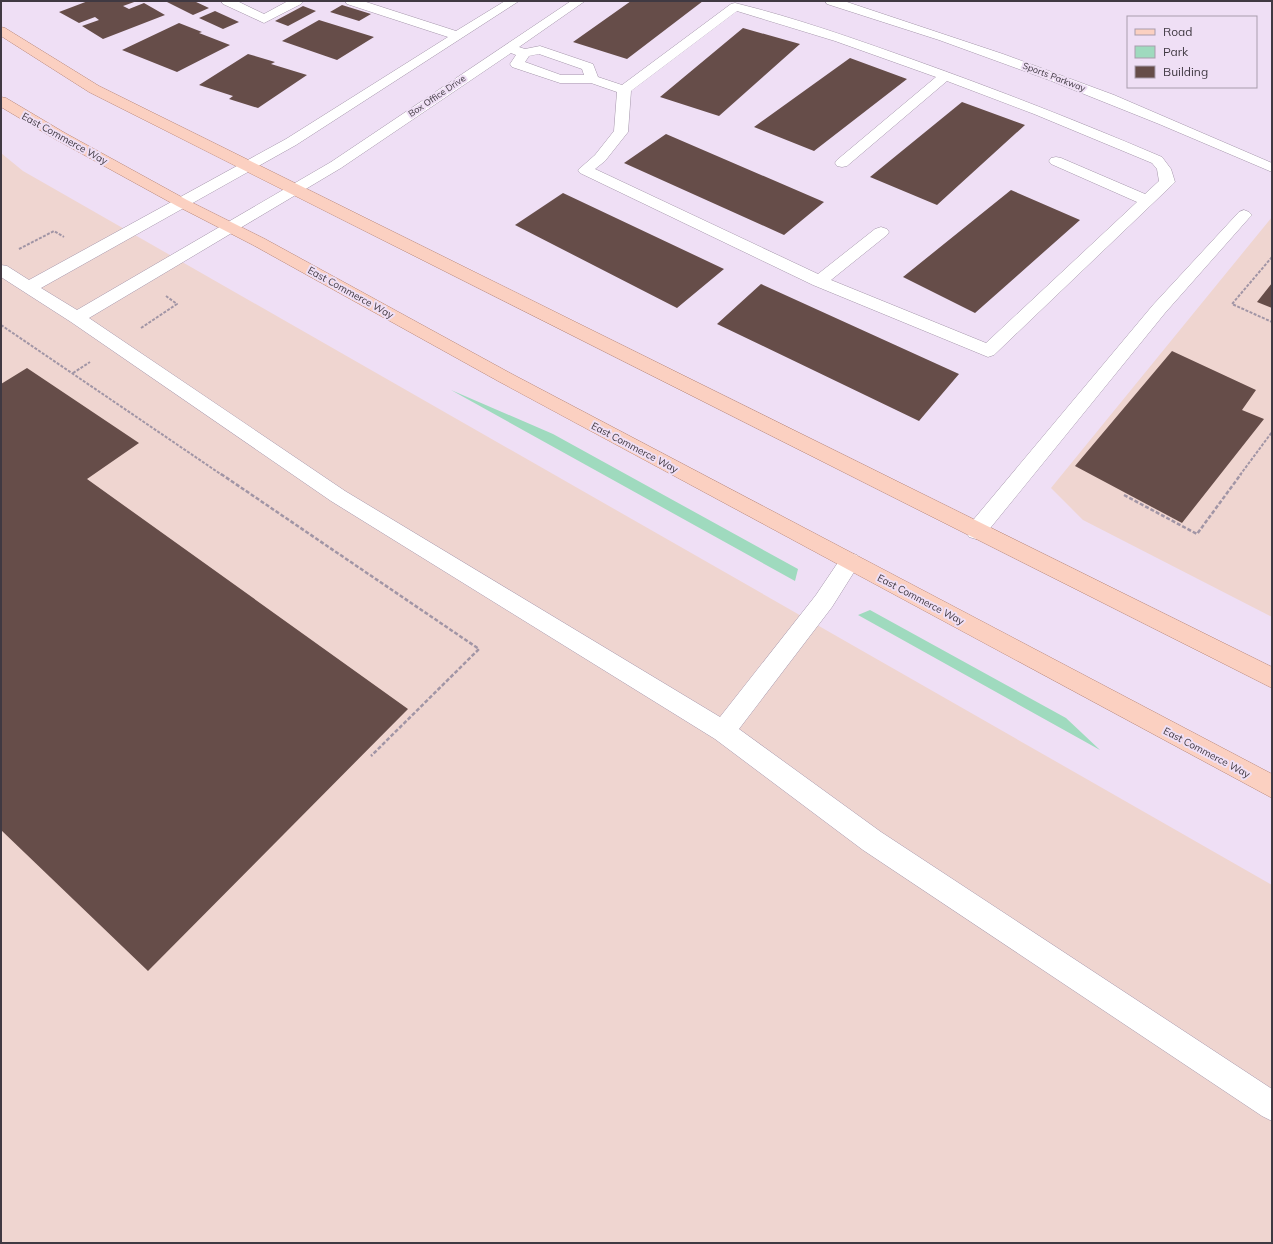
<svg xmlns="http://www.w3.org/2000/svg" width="1273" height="1244" font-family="Mulish,sans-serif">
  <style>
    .commercial { fill: #efd5d0 }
    .green { fill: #9fdabe }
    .building { fill: #664d49 }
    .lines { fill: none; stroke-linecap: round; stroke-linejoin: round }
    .minor-casing { stroke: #a596ab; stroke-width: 1 }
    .major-casing { stroke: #b88779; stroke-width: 1 }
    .path-far1 { stroke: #a195a5; stroke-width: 2; stroke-dasharray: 3 1.5; stroke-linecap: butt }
    .path { stroke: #a195a5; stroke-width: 2.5; stroke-dasharray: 4 2; stroke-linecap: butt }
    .minor { fill: #fff; fill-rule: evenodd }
    .major { fill: #fbd0c1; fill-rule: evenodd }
    .labels { text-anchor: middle; stroke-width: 4; stroke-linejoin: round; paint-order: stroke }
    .far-street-label { font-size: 9px; fill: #403942; stroke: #efdff5 }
    .street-label { font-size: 10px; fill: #403942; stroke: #efdff5 }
  </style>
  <rect width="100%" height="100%" fill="#efdff5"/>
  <path class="commercial" d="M1,153L23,171L1272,885V1243H1Z
    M1272,217V617L1083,520L1051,488Z"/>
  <path class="green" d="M451,390L553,434L798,569L795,581Z
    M870,610L1066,718L1100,750L858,615Z"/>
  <path class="building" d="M88,1H137L123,6L129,9L144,3L165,15L103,39L82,26L99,20L95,17L79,23L59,12Z
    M165,1H194L209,8L193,15Z
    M631,1H703L627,59L573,42Z
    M342,5L371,14L359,21L330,12Z
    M303,6L316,11L288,26L275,21Z
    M215,11L239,22L223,29L199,18Z
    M319,20L374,37L337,60L282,41Z
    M179,23L202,32L199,33L230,45L177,72L122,50Z
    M743,28L800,44L719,116L660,97Z
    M248,54L275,62L271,64L307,75L258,108L229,99L233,96L199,85Z
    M850,58L907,79L814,151L754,127Z
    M962,102L1025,125L937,205L870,177Z
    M666,134L824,202L784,235L624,163Z
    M1011,190L1080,220L975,313L903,277Z
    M563,193L724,269L677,308L515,225Z
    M1272,283V308L1257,302Z
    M761,284L959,374L919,421L717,324Z
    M1172,351L1256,390L1242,410L1264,419L1182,523L1075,466Z
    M27,368L139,443L87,479L408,709L148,971L1,830V384Z"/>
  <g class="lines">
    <g class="minor-casing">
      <path id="minor" d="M221,1H237L264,14L288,1H303L301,4L264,23L223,4Z
        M345,1H363L456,31L505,1H519L296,145L41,288L77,310L331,162L571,1H585L519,47L525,49L540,46L593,64L598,77L622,85L731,4L735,3C796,18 855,39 914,60C998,90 1080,122 1162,157L1171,169L1175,182L1172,185L994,355L988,357L813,285L580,173L578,170L595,155L614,131L617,92L591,83H560L512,67L510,64L516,55L511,53L341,168L89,318L345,491L720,717L816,595L843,555L850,553L857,555L861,561L832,607L739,729L881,832L1272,1089V1121L1262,1116L863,850L715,739L331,501L71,322L1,277V265L7,266L29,280L286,139L448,37L347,4ZM737,11L835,41L936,77L837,160L835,163L837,166L842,167L847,166L947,81L1034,114L1152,163L1157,169L1159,181L1145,194L1061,158L1056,157L1051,158L1049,161L1051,164L1137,202L986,343L831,280L887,235L889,232L887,229L881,227L875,229L818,274L595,169L605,161L628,132L631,91ZM539,54L582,69L584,75H561L525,62L529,56Z
        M825,1H844L1003,54L1114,95L1272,163V172L1159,124L1049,80L939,40L827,4Z
        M1244,210L1249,212L1252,215L1249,218L1165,313L983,537L976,539L969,537L966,531L969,525L1153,305L1239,212Z"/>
    </g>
    <g class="major-casing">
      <path id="major" d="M1,27L5,28L99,86L1272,667V688L89,92L1,36Z
        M1,97L6,98L65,133L187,200L265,239L510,373L1272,774V798L498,381L253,245L177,206L55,139L1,107Z"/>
    </g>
    <path class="path-far1" d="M19,249L54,231L64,237
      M1272,257L1232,304L1272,322
      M1,325L222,475
      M141,328L177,304L166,296
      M73,373L90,362
      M1240,475L1272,432"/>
    <path class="path" d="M221,474L479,649L371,756
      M1124,495L1197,534L1241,474"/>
    <use href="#minor" class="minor"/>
    <use href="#major" class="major"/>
  </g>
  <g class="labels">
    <g class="far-street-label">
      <text transform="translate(1054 77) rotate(21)" y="3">Sports Parkway</text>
      <text transform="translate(437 96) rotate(-34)" y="3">Box Office Drive</text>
    </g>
    <g class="street-label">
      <text transform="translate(65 138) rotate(29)" y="4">East Commerce Way</text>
      <text transform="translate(351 292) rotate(29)" y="4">East Commerce Way</text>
      <text transform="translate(635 447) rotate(28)" y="4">East Commerce Way</text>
      <text transform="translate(921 599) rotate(28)" y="4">East Commerce Way</text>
      <text transform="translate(1207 752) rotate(28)" y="4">East Commerce Way</text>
    </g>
  </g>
  <rect width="1273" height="1244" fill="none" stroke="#403942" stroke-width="4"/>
  <rect x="1127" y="16" width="130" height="72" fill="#efdff5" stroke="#a99dad"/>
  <rect x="1135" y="29" width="20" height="6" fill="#fbd0c1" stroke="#a99dad"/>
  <text x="1163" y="36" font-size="12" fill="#403942">Road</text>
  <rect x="1135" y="46" width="20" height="12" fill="#9fdabe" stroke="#a99dad"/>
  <text x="1163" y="56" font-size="12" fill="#403942">Park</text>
  <rect x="1135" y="66" width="20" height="12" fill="#664d49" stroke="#a99dad"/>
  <text x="1163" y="76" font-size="12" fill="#403942">Building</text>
</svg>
